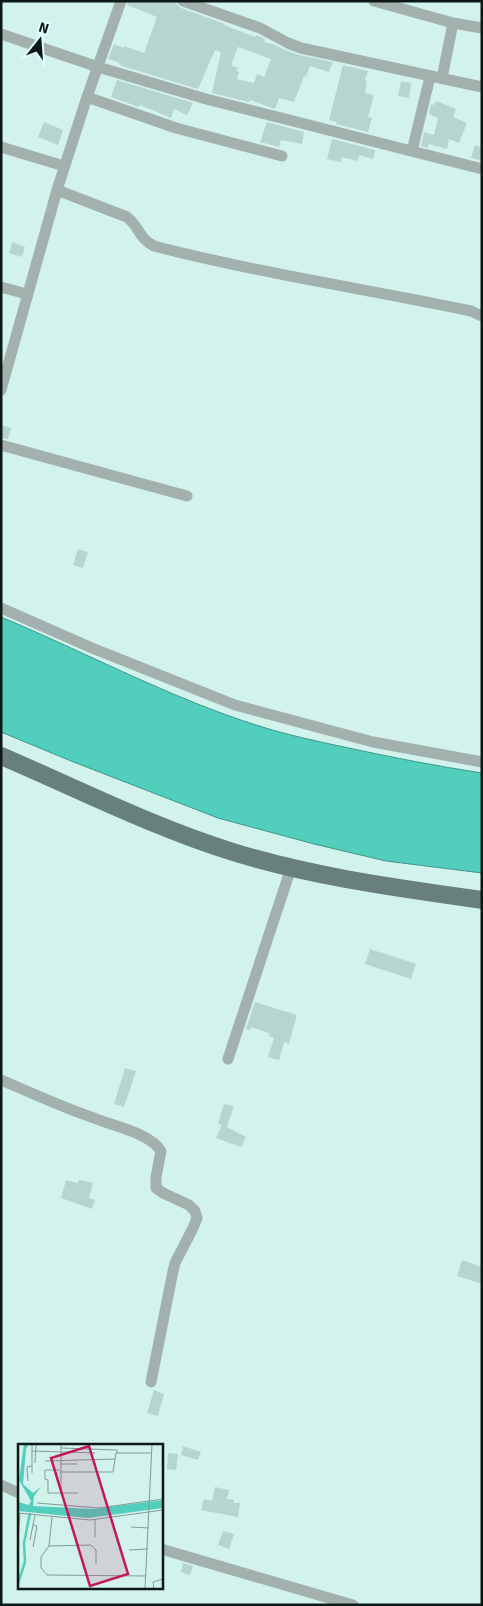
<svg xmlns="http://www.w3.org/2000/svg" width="483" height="1606" font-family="Signika,sans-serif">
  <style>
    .water { fill: #52cebd; stroke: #3d988b }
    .building { fill: #b6d5cf; fill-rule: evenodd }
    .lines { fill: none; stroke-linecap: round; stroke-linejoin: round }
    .minor { stroke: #a3b1ae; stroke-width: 11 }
    .primary { stroke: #68807c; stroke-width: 18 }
    .inset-river { fill: none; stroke: #52cebd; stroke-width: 2.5 }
    .inset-road { fill: none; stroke: #839b97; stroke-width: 1 }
    .view { fill: #c2185b; fill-opacity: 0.15; stroke: #c2185b; stroke-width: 2.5 }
    .inset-edge { fill: none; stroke: #0d1917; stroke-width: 2.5 }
  </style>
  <rect width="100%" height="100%" fill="#d2f2ec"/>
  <path class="water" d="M1,617C87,653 170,698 259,726C287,735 316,741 344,747C390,757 436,766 482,773V873L386,861L314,844L218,818L71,761L1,732Z"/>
  <path class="building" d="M128,1H176L177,5L181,8L225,24L224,25L255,37L257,35L265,39L264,42L273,44L285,50L299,55L333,62L329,72L310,66L306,77L304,76L294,102L279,98L275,109L250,100L249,102L212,93L221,52L215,50L198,89L122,66L118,62L108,59L114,44L123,48L124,46L144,53L157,17L127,5ZM238,47L271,59L264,77L257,74L254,83L237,79L239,72L236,71L238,68L231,65Z
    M343,65L368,71L365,80L367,81L365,93L374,95L368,117L372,118L368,132L336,124L337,122L329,120Z
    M117,80L193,103L187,115L174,109L171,118L140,105L139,107L111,97Z
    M401,81L411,83L409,98L398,96Z
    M436,101L456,109L453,117L467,123L459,143L449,139L447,149L429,144L428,148L421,146L424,132L434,135L438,118L429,114L431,104L434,105Z
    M44,122L63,130L58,145L38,137Z
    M267,122L304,132L302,144L281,140L279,147L260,142Z
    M332,139L375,150L373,159L359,155L358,161L342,157L341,162L327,159Z
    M475,145L482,148V161L471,158Z
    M12,242L25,247L22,257L9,253Z
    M1,425L11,428L8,439L1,438Z
    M78,549L88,552L83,568L73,565Z
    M370,949L416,964L411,979L365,964Z
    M255,1002L297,1015L289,1044L284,1042L279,1060L268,1057L274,1038L269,1036V1033L251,1027L250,1030L246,1029Z
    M125,1068L136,1071L124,1107L114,1104Z
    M224,1104L234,1106L227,1127L246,1137L241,1147L216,1138L222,1125L218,1124Z
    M66,1180L78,1183L79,1180L93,1183L89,1198L95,1200L92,1209L61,1198Z
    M462,1260L482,1267V1284L457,1276Z
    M154,1390L164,1394L158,1416L147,1413Z
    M183,1446L201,1452L198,1460L181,1455Z
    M168,1453L178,1454L176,1470L167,1469Z
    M215,1487L229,1490L227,1499L234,1500V1503H240L238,1517L201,1510L204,1499L212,1501Z
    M223,1531L234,1534L229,1549L218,1545Z
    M183,1563L193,1566L190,1575L181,1572Z"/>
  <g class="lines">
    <path class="minor" d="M183,1L260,28L288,43L301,48L482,87
      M374,1L453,23L482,28
      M1,34L98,67L206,99L482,169
      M442,78L453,23
      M87,97L176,128L282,156
      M1,147L64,166
      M412,151L430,77
      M57,190L127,217C140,227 138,238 154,246C259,273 365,289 471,311L482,316
      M1,287L27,294
      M1,390L57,190L87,97L121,1
      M1,445L187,496
      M1,608L92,648L235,705L373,742L482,762
      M228,1059L291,868
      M1,1080C32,1093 62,1107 94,1118C113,1126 150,1133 161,1151L156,1177V1188L163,1193L189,1205L195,1211L197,1218L193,1228L175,1263L172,1276L151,1382
      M1,1485L19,1493
      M161,1549L353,1605"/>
    <path class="primary" d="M1,756C78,789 153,827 233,852C313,877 398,888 482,900"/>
  </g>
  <g transform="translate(18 1444)">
    <rect width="145" height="145" fill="#d2f2ec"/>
    <path d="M6,0H11L8,5L5,40L15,49L23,43L16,52L15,62L75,65L145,56V64L70,74L0,67V58L11,61L13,57L1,36Z" fill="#52cebd"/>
    <path class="inset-river" d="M0,139L7,118L6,99L12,69"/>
    <path class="inset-road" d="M43,0V49H60M43,4L99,6V9M14,7L77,9M27,17L97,15M17,19L18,0M42,20H59M42,26H27V35L30,36V49H43M42,28H95L98,9H134M14,29V0M10,37L9,23L14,22M19,59L81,64L145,55M0,69L72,76L145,66M34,73L31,102L23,113V124L29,131L128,132M113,83L131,84M77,93V76M12,96L17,71M0,97L2,69M31,102L73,101L78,106V120M15,103L19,82L15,81M111,106L130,105M127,145L134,0M136,145L135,138L145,135"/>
    <path class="view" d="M71,2L110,130L72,142L33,14Z"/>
    <rect width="145" height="145" class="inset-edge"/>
  </g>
  <rect width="483" height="1606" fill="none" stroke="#0d1917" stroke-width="5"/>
  <g transform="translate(40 40) rotate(17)" stroke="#e4fef9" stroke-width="4" paint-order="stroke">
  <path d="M0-4L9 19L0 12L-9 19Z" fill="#0d1917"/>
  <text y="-8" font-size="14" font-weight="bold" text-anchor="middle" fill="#0d1917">N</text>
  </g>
</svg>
